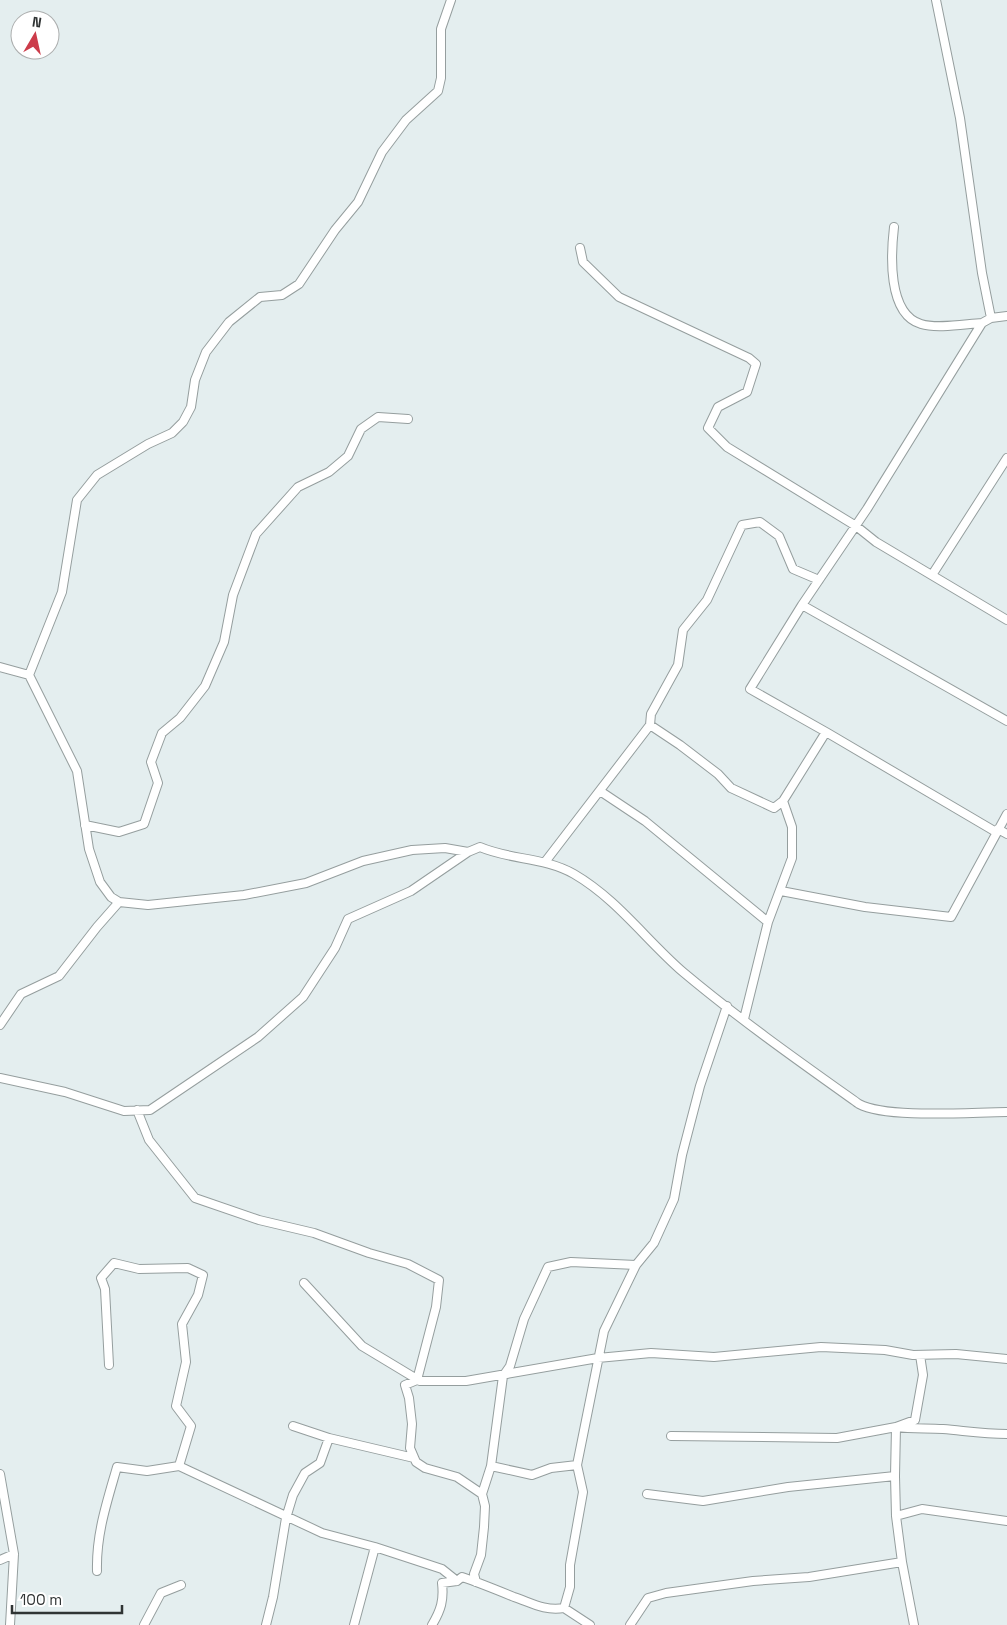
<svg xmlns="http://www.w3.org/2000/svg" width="1007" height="1625" font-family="'Space Grotesk',sans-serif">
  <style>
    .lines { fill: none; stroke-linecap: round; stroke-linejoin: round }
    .street-casing { stroke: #959e9e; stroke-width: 10 }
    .street { stroke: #fff; stroke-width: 8 }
  </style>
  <rect width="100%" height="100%" fill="#e4eeef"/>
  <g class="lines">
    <g class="street-casing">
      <path id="street" d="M936,0L960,118L982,273L991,318
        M894,227C891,253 887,314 921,324C937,329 965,324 982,323
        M580,248L583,262L619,297L749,358L756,364L747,392L718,407L708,428L727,447L856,526L876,542L1007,620
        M932,575L1007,458
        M802,605L1007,721
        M0,667L29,675L77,771L89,849L100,882L111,897L119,902L148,905L244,895L306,883L363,861L412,850L445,848L468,852L480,847C510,860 544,857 574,874C617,899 646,940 683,972C739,1019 800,1062 859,1104C887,1119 972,1112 1007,1112
        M29,675L62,592L77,500L97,475L148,444L172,433L183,422L191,407L195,380L206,352L229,322L260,297L282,295L299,284L335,230L358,202L382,152L406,120L438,91L441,78V29L451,0
        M650,725L680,745L718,774L731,788L774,808L783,801
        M826,732L750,689L802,605L867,509L982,323L991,318L1007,316
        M600,791L645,821L768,922
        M85,825L119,832L144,824L158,783L151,762L162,733L180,718L205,686L224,642L233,595L256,534L298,487L329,472L348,456L361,429L378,417L408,419
        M998,829L1007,834
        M545,862L650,725L651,714L678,665L683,630L707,600L742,525L760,522L779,536L793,569L819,580
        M781,891L865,907L951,917L1007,814
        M744,1019L768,922L792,858V827L783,801L826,732L996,832
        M0,1025L21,994L59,976L97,927L119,902
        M0,1078L65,1092L124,1111L150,1110L258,1037L303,997L335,948L348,919L411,891L468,852
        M137,1110L149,1140L195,1198L259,1220L314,1233L369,1253L408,1264L439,1280L436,1307L417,1380L405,1385L409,1398L412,1424L410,1448L416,1462L425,1468L457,1477L482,1494
        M304,1283L362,1346L420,1381H466L598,1358L651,1353L714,1357L821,1347L885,1350L913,1355L956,1354L1007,1359
        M109,1365L105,1289L101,1278L114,1263L139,1269L188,1268L203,1275L198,1295L182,1324L186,1362L176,1406L191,1426L179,1466L322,1533L375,1547
        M293,1426L329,1438L414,1458
        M671,1436L837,1438L896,1427L915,1420L923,1375L920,1355
        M491,1466L532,1475L551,1468L577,1465
        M0,1474L14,1554L10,1625
        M895,1476L896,1427C912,1429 927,1428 943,1429C966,1431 984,1434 1007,1434
        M647,1494L703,1501L788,1487L895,1476L896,1516L902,1562
        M896,1516L922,1509L1007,1521
        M0,1560L14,1554
        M97,1571C96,1534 107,1502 117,1467L147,1471L179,1466
        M476,1582L474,1574L481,1555L484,1527L485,1506L482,1494L491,1466L503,1376L510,1366L524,1319L548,1267L571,1262L636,1265
        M564,1608L570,1587V1565L583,1492L577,1465L604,1331L636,1265L654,1243L674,1199L682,1155L700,1086L727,1006
        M144,1625L161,1593L181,1585
        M266,1625L273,1597L286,1518L293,1495L305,1473L320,1463L329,1438
        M354,1625L375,1547L442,1569L457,1581
        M432,1625C441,1610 444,1600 442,1583L457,1581L462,1577C480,1583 497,1590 514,1597C532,1603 544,1611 564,1608L590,1625
        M630,1625L648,1598L666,1593L753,1581L809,1577L902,1562L914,1625"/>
    </g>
    <use href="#street" class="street"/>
  </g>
  <g transform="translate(35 35) rotate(9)"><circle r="24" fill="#ffffff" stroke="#acaeae"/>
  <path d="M0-4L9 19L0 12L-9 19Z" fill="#cc3c4a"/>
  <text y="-8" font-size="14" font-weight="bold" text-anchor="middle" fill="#303434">N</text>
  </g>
  <path d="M12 1605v8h110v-8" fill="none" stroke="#303434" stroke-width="2.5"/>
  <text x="20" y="1605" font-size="15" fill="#303434" stroke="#ffffff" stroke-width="4" paint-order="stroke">100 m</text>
</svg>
